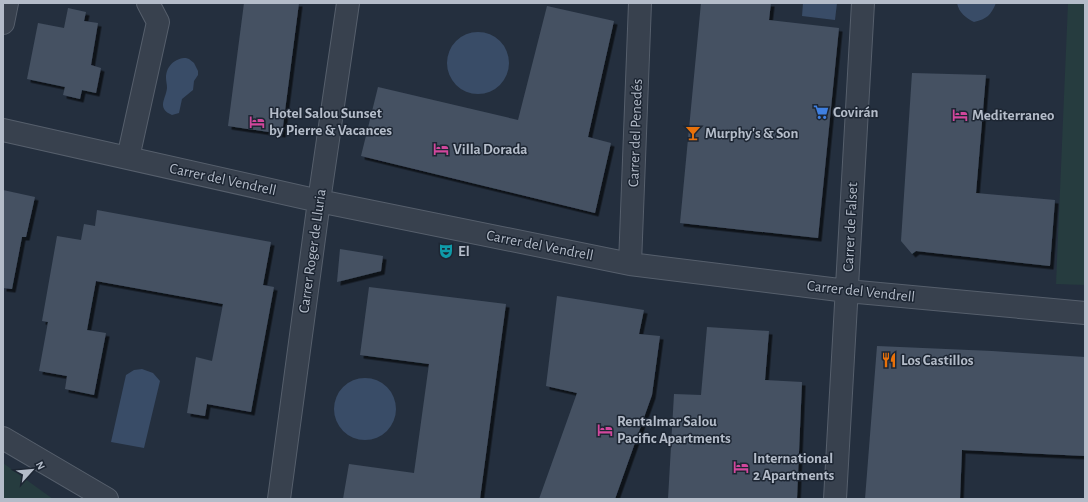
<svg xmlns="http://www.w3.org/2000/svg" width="1088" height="502" font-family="'Alegreya Sans',sans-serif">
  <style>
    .green { fill: #263c3f }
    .water { fill: #394c67 }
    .building { fill: #455162; filter: url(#shadow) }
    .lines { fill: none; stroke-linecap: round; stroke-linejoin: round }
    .minor-casing { stroke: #565f6c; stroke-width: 24 }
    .minor { stroke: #38414e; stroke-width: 22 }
    .labels { text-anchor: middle; stroke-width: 3; stroke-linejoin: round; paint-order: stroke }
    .poi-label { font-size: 15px; font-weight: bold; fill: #b4bcc9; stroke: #1d2633; text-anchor: start }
    .street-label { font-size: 15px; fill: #b4bcc9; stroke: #1d2633 }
  </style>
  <defs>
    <filter id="shadow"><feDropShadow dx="3.5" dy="3.5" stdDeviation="0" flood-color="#0009"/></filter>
  </defs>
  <rect width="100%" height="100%" fill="#242f3e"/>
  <path class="green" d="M1068,3H1085V285L1056,284Z
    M3,463L53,499H3Z"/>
  <path class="water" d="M803,3H837L835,20L802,16Z
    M957,3H996C991,15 987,19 974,22C966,18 959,13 957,3Z
    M447 63a31 31 0 1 1 62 0a31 31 0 1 1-62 0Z
    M186,58L189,59L194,63L198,71V75L194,81L193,90L182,99L179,113L172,115C156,108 166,99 167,88C167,84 166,81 166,78C166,66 175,58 186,58Z
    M142,369L153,373L160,381L144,448L111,442L126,375L134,370Z
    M334 409a31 31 0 1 1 62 0a31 31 0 1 1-62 0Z"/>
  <path class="building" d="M244,3H299L282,134L228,126Z
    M701,3H771L769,20L839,28L818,238L680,223Z
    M547,6L614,21L588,137L611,143L595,213L361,156L378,87L518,120Z
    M68,8L86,12L84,21L98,23L91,65L101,68L96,93L82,90L80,99L63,95L65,87L27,79L38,23L64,28Z
    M912,73L986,75L976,193L1055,200L1050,266L916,251L912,254L901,241Z
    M3,190L35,197L26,237H22L12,289L3,288Z
    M97,210L271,242L263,285L274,287L251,412L207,404L205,416L187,413L196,357L212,361L223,304L96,281L87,330L106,333L94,395L65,389L67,376L39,371L48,322L42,321L57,236L81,240L84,224L95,226Z
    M340,249L383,256L381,271L337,282Z
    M369,287L506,304L480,499H343L349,464L414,473L429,364L360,355Z
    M557,296L644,310L639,334L660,336L652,395L615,499H539L577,393L546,386Z
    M707,327L769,331L765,380L802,382L797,499H668L674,394L701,395Z
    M877,346L992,351L1085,357V456L962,450L960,499H865Z"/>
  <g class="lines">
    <g class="minor-casing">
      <path id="minor" d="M3,23L7,3
        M3,130L319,201L630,264L847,291L1085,313
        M128,158L158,22L148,3
        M630,264L640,3
        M3,438L107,499
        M279,499L319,201L348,3
        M835,499L863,3"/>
    </g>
    <use href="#minor" class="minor"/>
  </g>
  <defs>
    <g id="supermarket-bare" transform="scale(1.2)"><path d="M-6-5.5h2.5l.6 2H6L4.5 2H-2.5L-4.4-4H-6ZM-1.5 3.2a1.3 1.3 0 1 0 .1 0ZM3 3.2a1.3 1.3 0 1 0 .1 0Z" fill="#3f7fe0" stroke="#1d2633" stroke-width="2.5" paint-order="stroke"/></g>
    <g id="hotel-bare" transform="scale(1.2)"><path d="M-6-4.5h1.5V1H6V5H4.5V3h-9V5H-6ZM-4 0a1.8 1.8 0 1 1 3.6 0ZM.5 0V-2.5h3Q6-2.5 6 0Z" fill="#d1479c" stroke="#1d2633" stroke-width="2.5" paint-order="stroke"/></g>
    <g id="bar-bare" transform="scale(1.2)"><path d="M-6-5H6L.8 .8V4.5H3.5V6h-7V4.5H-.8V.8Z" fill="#e8710a" stroke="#1d2633" stroke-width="2.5" paint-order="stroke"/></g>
    <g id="theatre-bare" transform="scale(1.2)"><path d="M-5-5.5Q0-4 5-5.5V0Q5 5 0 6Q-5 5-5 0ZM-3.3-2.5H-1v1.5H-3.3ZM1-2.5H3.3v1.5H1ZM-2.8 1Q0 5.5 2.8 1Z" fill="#0f9aa8" stroke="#1d2633" stroke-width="2.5" paint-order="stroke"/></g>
    <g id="restaurant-bare" transform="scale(1.2)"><path d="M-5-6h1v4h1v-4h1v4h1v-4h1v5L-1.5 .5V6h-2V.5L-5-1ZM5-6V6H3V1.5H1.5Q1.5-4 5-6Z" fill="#e8710a" stroke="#1d2633" stroke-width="2.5" paint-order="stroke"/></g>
  </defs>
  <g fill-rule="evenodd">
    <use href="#supermarket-bare" x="821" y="112"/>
    <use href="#hotel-bare" x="960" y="115"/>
    <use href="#hotel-bare" x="257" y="122"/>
    <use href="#bar-bare" x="693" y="133"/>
    <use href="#hotel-bare" x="441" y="149"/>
    <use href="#theatre-bare" x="446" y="251"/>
    <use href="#restaurant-bare" x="889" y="360"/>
    <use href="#hotel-bare" x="605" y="430"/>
    <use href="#hotel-bare" x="741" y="467"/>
  </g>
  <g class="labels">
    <g class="poi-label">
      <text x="833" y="117">Covirán</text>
      <text x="269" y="118">Hotel Salou Sunset<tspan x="269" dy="17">by Pierre &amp; Vacances</tspan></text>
      <text x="972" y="120">Mediterraneo</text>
      <text x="705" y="138">Murphy's &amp; Son</text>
      <text x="453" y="154">Villa Dorada</text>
      <text x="458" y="256">El</text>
      <text x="901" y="365">Los Castillos</text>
      <text x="617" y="426">Rentalmar Salou<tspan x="617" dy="17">Pacific Apartments</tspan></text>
      <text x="753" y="463">International<tspan x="753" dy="17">2 Apartments</tspan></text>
    </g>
    <g class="street-label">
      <text transform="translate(635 133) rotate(-88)" y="5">Carrer del Penedés</text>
      <text transform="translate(223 179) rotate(12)" y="5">Carrer del Vendrell</text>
      <text transform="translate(850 227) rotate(-87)" y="5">Carrer de Falset</text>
      <text transform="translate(540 245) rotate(11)" y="5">Carrer del Vendrell</text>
      <text transform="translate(312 251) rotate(-82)" y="5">Carrer Roger de Lluria</text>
      <text transform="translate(861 291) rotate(6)" y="5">Carrer del Vendrell</text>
    </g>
  </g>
  <rect width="1088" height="502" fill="none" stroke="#b4bcc9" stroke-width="8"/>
  <g transform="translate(32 470) rotate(63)" stroke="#1d2633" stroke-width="3" paint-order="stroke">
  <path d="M0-3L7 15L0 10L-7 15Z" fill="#b4bcc9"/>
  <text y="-6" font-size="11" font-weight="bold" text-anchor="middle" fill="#b4bcc9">N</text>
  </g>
</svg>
